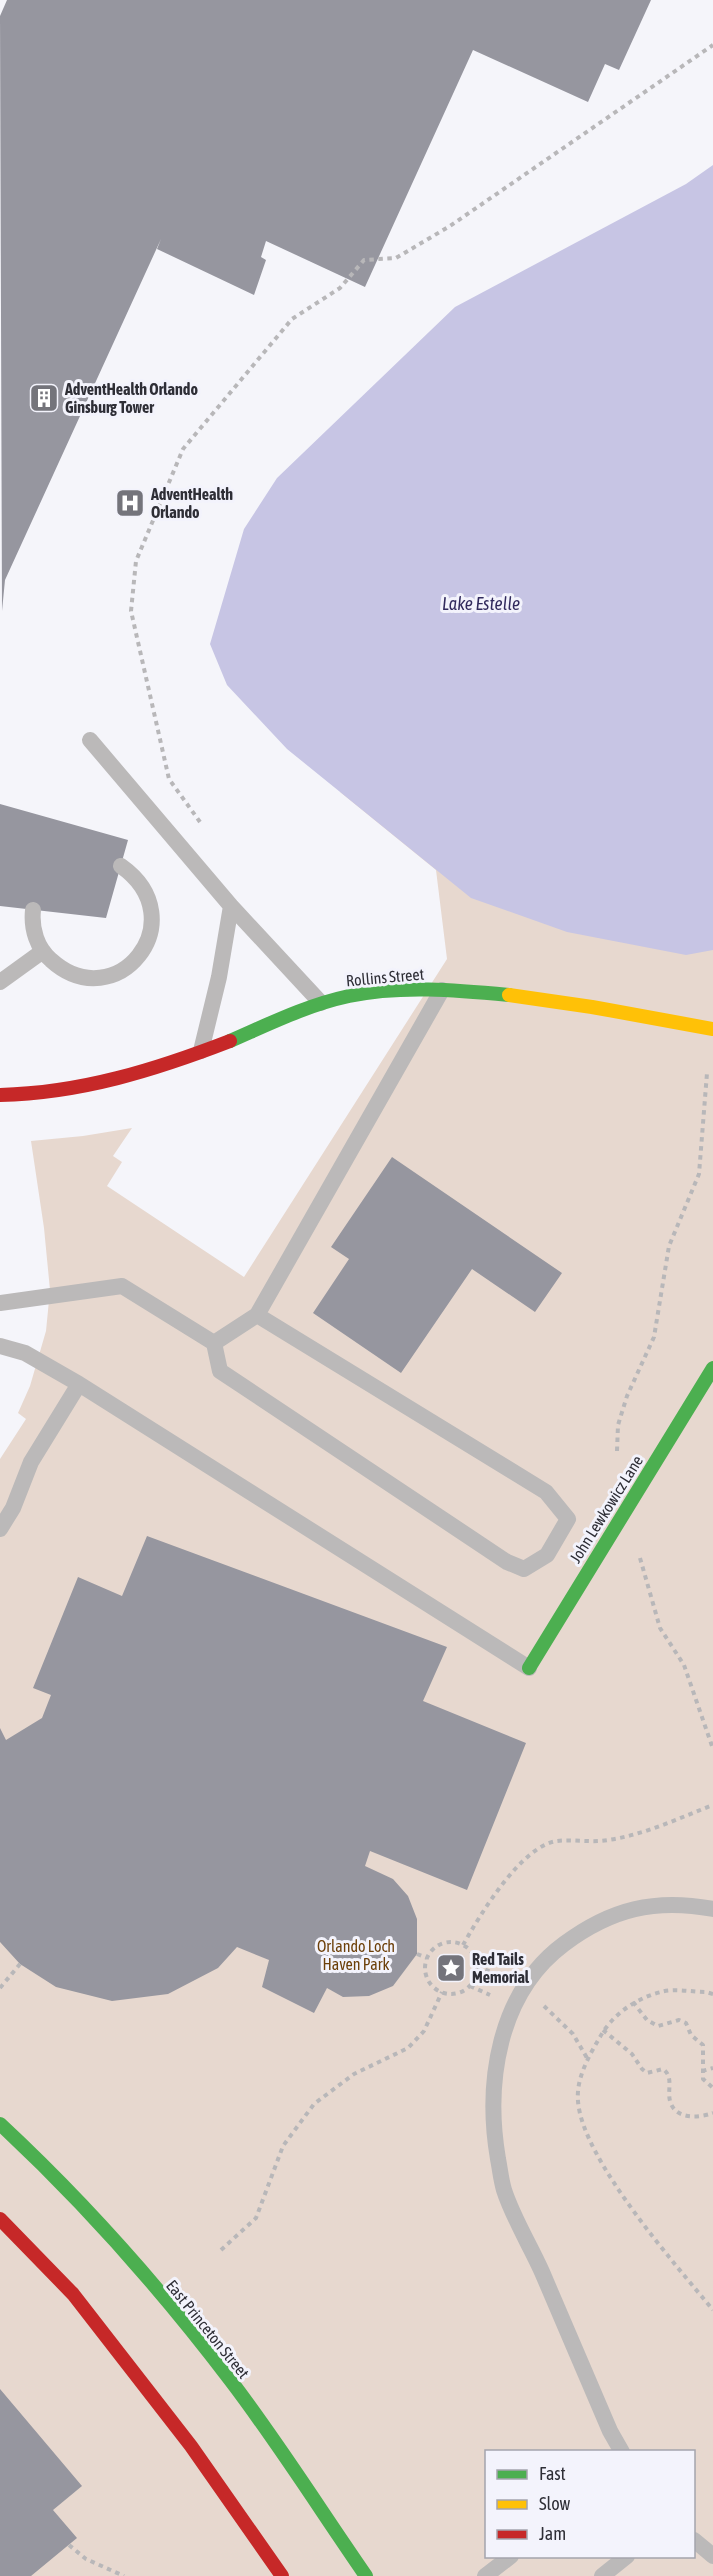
<svg xmlns="http://www.w3.org/2000/svg" width="713" height="2576" font-family="'Asap Condensed',sans-serif">
  <style>
    .green { fill: #e7d8cf; fill-rule: evenodd }
    .water { fill: #c7c5e4 }
    .building { fill: #96969f }
    .lines { fill: none; stroke-linecap: round; stroke-linejoin: round }
    .path { stroke: #b8b7b9; stroke-width: 4; stroke-dasharray: 4.5 4.5; stroke-linecap: butt }
    .lane { stroke: #bbb9b9; stroke-width: 16 }
    .fast { stroke: #4caf50; stroke-width: 14 }
    .slow { stroke: #ffc107; stroke-width: 14 }
    .jam { stroke: #c62828; stroke-width: 14 }
    .labels { text-anchor: middle; stroke-width: 6; stroke-linejoin: round; paint-order: stroke }
    .poi-label { font-size: 16px; font-weight: bold; fill: #2e2e36; stroke: #f3f3fc; text-anchor: start }
    .street-label { font-size: 16px; fill: #2e2e36; stroke: #f3f3fc }
    .park-label { font-size: 16px; fill: #6c3f09; stroke: #f3f3fc }
    .water-label { font-size: 18px; font-style: italic; fill: #312a5d; stroke: #f3f3fc }
  </style>
  <rect width="100%" height="100%" fill="#f5f5fa"/>
  <path class="green" d="M340,792L713,861V2576H0V1459L26,1419L18,1413L30,1386L46,1331L50,1290L44,1228L31,1141L83,1136L132,1128L113,1156L122,1162L107,1186L244,1277L447,959L436,870ZM486,2452H694V2556H486Z"/>
  <path class="water" d="M713,165V950L686,955L567,932L471,898L287,749L227,685L210,644L244,529L277,478L455,307L686,184Z"/>
  <path class="building" d="M7,0H651L619,70L605,64L588,102L473,50L365,287L266,241L261,257L266,260L254,295L157,249L161,239L5,580L2,611L0,16Z
    M0,804L128,840L106,918L0,906Z
    M392,1157L562,1273L535,1312L472,1269L401,1373L313,1313L349,1259L331,1247Z
    M147,1536L447,1647L423,1701L526,1743L467,1890L370,1851L365,1866L393,1879L408,1896L417,1919V1954L393,1986L369,1996L343,1997L327,1988L314,2013L262,1987L269,1960L237,1947L218,1968L168,1994L112,2001L56,1987L20,1964L0,1942V1728L6,1740L42,1718L51,1695L33,1688L78,1577L122,1596Z
    M0,2389L82,2486L53,2510L77,2538L31,2576H0Z"/>
  <g class="lines">
    <path class="path" d="M200,822L169,779L131,611L136,561L183,449L292,319L340,288L364,260L396,258L450,226L713,45
      M617,1451L618,1425L627,1396L654,1337L669,1246L699,1174L707,1073
      M640,1558L660,1628L684,1665L713,1749
      M425 1968a26 26 0 1 1 52 0a26 26 0 1 1-52 0Z
      M463,1945C480,1915 521,1846 557,1841C574,1839 591,1843 608,1840C644,1835 679,1818 713,1805
      M417,1954L427,1958
      M477,1966L498,1975
      M470,1986L490,1995
      M0,1988L20,1964
      M713,1994L706,1992C692,1992 674,1988 661,1992C636,1998 612,2015 600,2037C589,2056 576,2078 578,2101C582,2159 675,2264 713,2310
      M633,2002L647,2020L658,2026L679,2020L686,2023L691,2035L703,2045V2079L713,2088
      M544,2006L573,2034L587,2058
      M603,2030L632,2054L642,2069L647,2073L663,2069C674,2077 667,2090 670,2101C675,2120 699,2118 713,2113
      M702,2071L713,2068
      M221,2250L256,2218L283,2146L314,2104L354,2074L408,2048L424,2031L442,1992
      M69,2545L86,2559L124,2576"/>
    <path class="lane" d="M90,740L231,906L321,1003
      M33,910C31,929 37,948 51,960C116,1019 197,920 121,866
      M0,982L43,951
      M201,1051L219,977L231,906
      M0,1303L122,1286L214,1343L220,1371L507,1562L524,1569L547,1555L568,1519L546,1492L257,1315
      M214,1343L257,1315L442,990
      M0,1346L25,1353L79,1384L529,1668
      M0,1529L13,1508L31,1462L79,1384
      M622,2452L610,2431C587,2378 565,2325 542,2272C530,2245 513,2218 504,2190C501,2180 500,2169 498,2159C485,2083 498,1993 564,1944C611,1909 655,1898 713,1909
      M694,2540L713,2556
      M485,2576L511,2556
      M602,2576L627,2556"/>
    <path class="fast" d="M230,1041C269,1024 307,1005 349,996C400,985 457,990 509,995
      M529,1668L713,1368
      M0,2124C85,2203 161,2289 231,2381C279,2444 321,2511 366,2576"/>
    <path class="slow" d="M509,995L592,1007L713,1029"/>
    <path class="jam" d="M0,1095C81,1093 155,1070 230,1041
      M0,2219L73,2294L191,2446L282,2576"/>
  </g>
  <defs>
    <g id="building-square" transform="scale(1.5)"><rect x="-9" y="-9" width="18" height="18" rx="4" fill="#74747b" stroke="#f3f3fc"/><path d="M-4-6H4V6H1V3H-1V6H-4ZM-2.5-4.3h1.7v1.8h-1.7ZM.8-4.3h1.7v1.8H.8ZM-2.5-1h1.7V.8h-1.7ZM.8-1h1.7V.8H.8Z" fill="#fff"/></g>
    <g id="hospital-square" transform="scale(1.5)"><rect x="-9" y="-9" width="18" height="18" rx="4" fill="#74747b" stroke="#f3f3fc"/><path d="M-5-5h3v3.5h4V-5h3V5h-3V1.5h-4V5h-3Z" fill="#fff"/></g>
    <g id="sight-square" transform="scale(1.5)"><rect x="-9" y="-9" width="18" height="18" rx="4" fill="#74747b" stroke="#f3f3fc"/><path d="M0-6L1.8-2.2L6-1.7L2.9 1.2L3.7 5.4L0 3.3L-3.7 5.4L-2.9 1.2L-6-1.7L-1.8-2.2Z" fill="#fff"/></g>
  </defs>
  <g fill-rule="evenodd">
    <use href="#building-square" x="44" y="398"/>
    <use href="#hospital-square" x="130" y="503"/>
    <use href="#sight-square" x="451" y="1968"/>
  </g>
  <g class="labels">
    <g class="poi-label">
      <text x="65" y="395">AdventHealth Orlando<tspan x="65" dy="18">Ginsburg Tower</tspan></text>
      <text x="151" y="500">AdventHealth<tspan x="151" dy="18">Orlando</tspan></text>
      <text x="472" y="1965">Red Tails<tspan x="472" dy="18">Memorial</tspan></text>
    </g>
    <g class="street-label">
      <text transform="translate(385 977) rotate(-5)" y="6">Rollins Street</text>
      <text transform="translate(606 1509) rotate(-58)" y="6">John Lewkowicz Lane</text>
      <text transform="translate(208 2329) rotate(51)" y="6">East Princeton Street</text>
    </g>
    <g class="park-label">
      <text x="356" y="1952">Orlando Loch<tspan x="356" dy="18">Haven Park</tspan></text>
    </g>
    <g class="water-label">
      <text x="481" y="610">Lake Estelle</text>
    </g>
  </g>
  <rect x="485" y="2450" width="210" height="108" fill="#f3f3fc" stroke="#a4a4ad" stroke-width="1.5"/>
  <rect x="497" y="2470" width="30" height="9" fill="#4caf50" stroke="#a4a4ad" stroke-width="1.5"/>
  <text x="539" y="2480" font-size="18" fill="#2e2e36">Fast</text>
  <rect x="497" y="2500" width="30" height="9" fill="#ffc107" stroke="#a4a4ad" stroke-width="1.5"/>
  <text x="539" y="2510" font-size="18" fill="#2e2e36">Slow</text>
  <rect x="497" y="2530" width="30" height="9" fill="#c62828" stroke="#a4a4ad" stroke-width="1.5"/>
  <text x="539" y="2540" font-size="18" fill="#2e2e36">Jam</text>
</svg>
